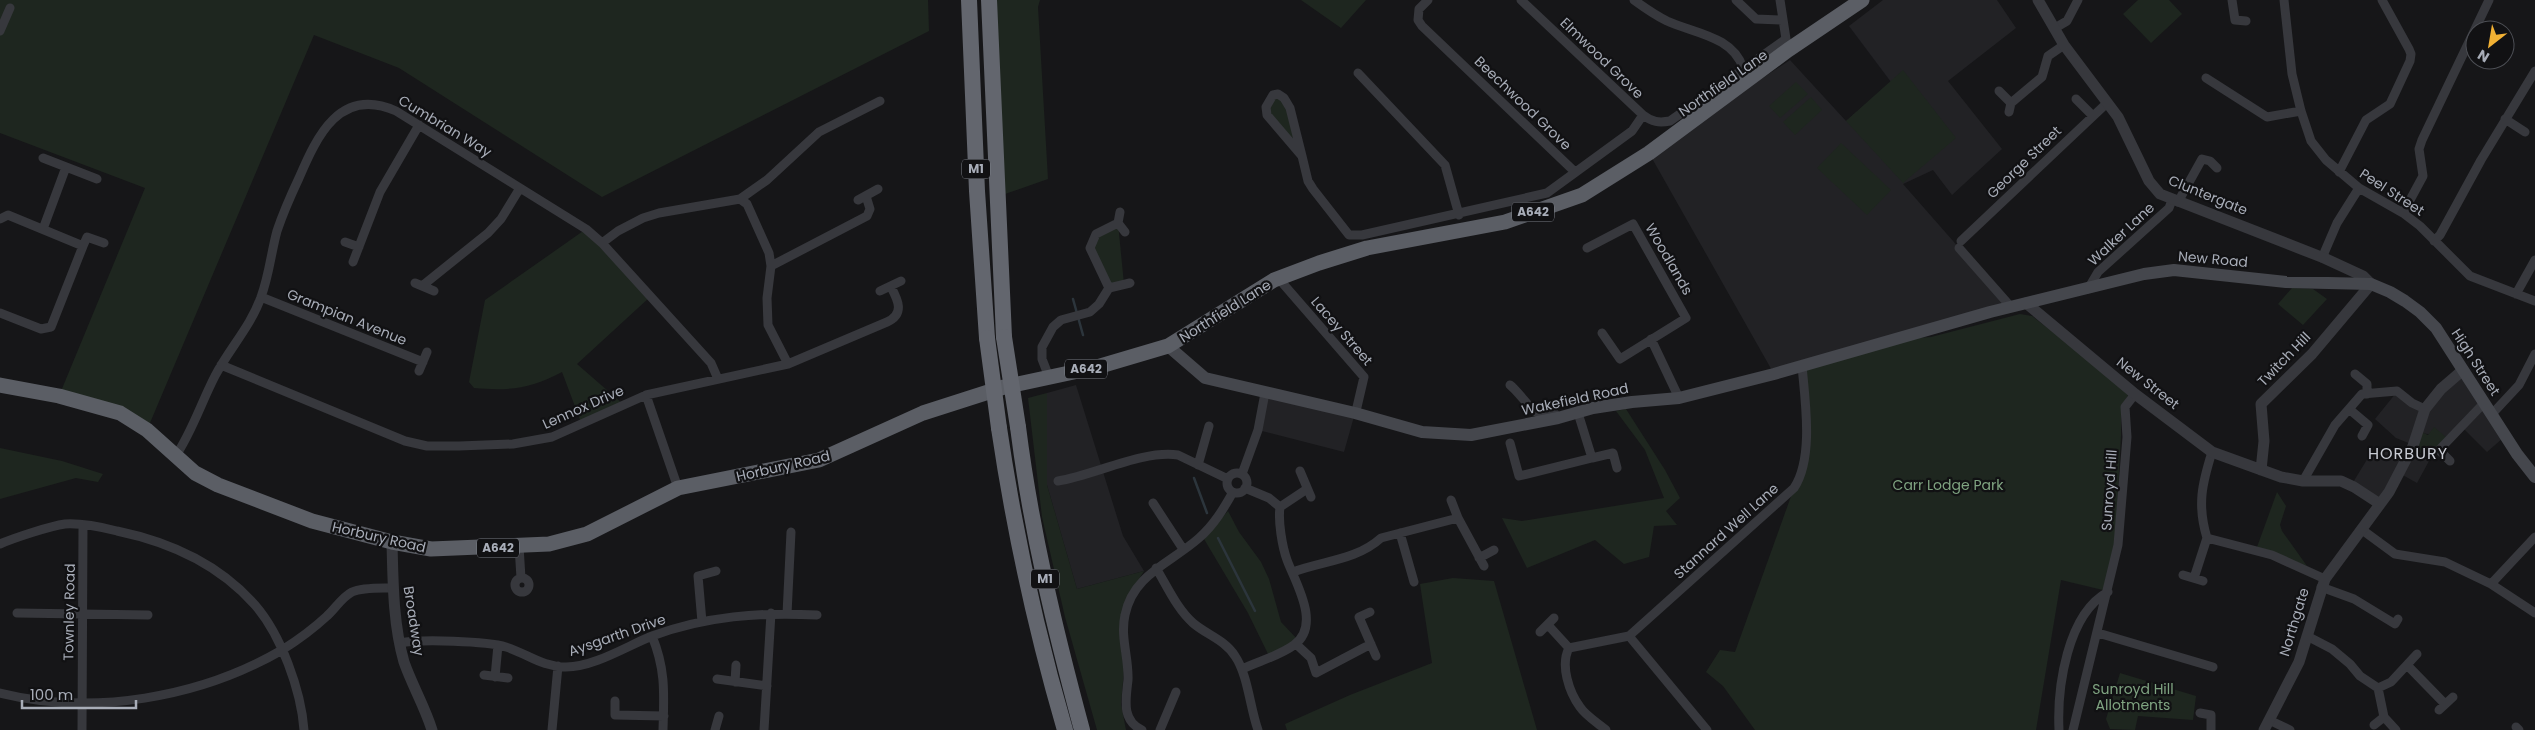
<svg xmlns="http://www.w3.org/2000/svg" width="2535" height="730" font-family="Poppins,sans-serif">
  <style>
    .built { fill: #222225 }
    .green { fill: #1e261f }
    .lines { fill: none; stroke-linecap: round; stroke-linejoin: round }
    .stream { stroke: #2c353c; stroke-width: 2.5 }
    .minor { stroke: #37383d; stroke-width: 9 }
    .tertiary { stroke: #37383d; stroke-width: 11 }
    .secondary { stroke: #45474d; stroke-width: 12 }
    .trunk { stroke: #5b5e65; stroke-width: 15 }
    .motorway { stroke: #63666e; stroke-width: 16 }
    .motorway-bridge { stroke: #63666e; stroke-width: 16 }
    .labels { text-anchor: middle; stroke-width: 4.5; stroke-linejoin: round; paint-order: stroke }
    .shield { fill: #111113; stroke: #7b7e86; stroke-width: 1 }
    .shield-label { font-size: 12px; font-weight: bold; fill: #a8adb8 }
    .street-label { font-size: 14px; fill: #a8adb8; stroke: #111113 }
    .park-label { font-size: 14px; fill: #7fa381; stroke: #111113 }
    .quarter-label { font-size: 16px; letter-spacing: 1px; fill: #c9ccd4; stroke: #111113 }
  </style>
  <rect width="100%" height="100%" fill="#161618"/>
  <path class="built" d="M1883,0H1997L2016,28L1948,81L2002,149L1952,195L1933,170L1903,184L2011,307L1774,374L1649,153L1790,60L1846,121L1891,82L1849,26Z
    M2460,375L2503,438L2487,452L2459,424L2446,437L2421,433L2416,451L2429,461L2417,483L2399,473L2381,502L2352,484L2371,453L2379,447L2404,459L2411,444L2396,438L2375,419L2396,393L2423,410Z
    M1076,385L1123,536L1144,571L1077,589L1047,485V393Z
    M1265,393L1355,413L1344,452L1258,430Z"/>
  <path class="green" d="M0,0H928L929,31L602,197L399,68L314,35L147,430L59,396L145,188L0,133Z
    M996,0H1040L1038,7L1048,179L1005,194Z
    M1301,0H1366L1341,28Z
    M2138,0H2169L2182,14L2151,43L2123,14Z
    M1903,70L1956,138L1903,183L1846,121Z
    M1796,82L1808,94L1780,118L1769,106Z
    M1273,95L1284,98L1302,156L1267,115Z
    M1811,97L1822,110L1795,135L1783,122Z
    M1841,143L1891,190L1867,215L1817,168Z
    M1118,223L1124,284L1109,288L1092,241Z
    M586,229L650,297L577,364L623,404L582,425L562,372C530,389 509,391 474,388L469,382L485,300Z
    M2292,288L2313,289L2327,299L2303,325L2278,304Z
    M2020,314L2032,316L2130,392L2121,407V436L2115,544L2103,590L2061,580L2036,730H1755L1723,686L1706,672L1720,650L1735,652L1794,488L1808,424L1802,366L1897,339L1931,337Z
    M1047,393V485L1077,589L1144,571L1130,593L1119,630L1124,670L1121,704L1126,730H1097L1065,617L1042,517L1028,398Z
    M1626,409L1665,470L1680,498L1666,511L1677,525L1654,526L1649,557L1624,564L1595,540L1527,568L1502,518L1522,521L1664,498L1645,450L1616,411Z
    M2434,427L2446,437L2428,459L2417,450L2421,432L2428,435Z
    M0,448L62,461L103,474L98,482L76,478L0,499Z
    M2277,492L2286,506L2280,525L2282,531L2307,566L2257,547Z
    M1228,511L1239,532L1261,562L1269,579L1281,622L1298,640L1269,656L1248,613L1204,539Z
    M1453,578L1494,581L1537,730H1287L1285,724L1350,695L1432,663L1420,584Z
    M2120,673L2196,696L2193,720L2138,716L2135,730L2110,729L2106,719Z"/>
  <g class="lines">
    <path class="stream" d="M1073,299L1083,335
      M1194,478L1207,513
      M1218,538L1255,611"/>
    <path class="minor" d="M1428,0L1419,9L1418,20L1422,26L1575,172
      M1521,0L1643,115
      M1634,0C1645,8 1655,15 1667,21C1693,33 1733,36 1743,68
      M1736,0L1756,19L1782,20
      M1780,0L1786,39
      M2232,0L2235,20L2246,21
      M2284,0L2292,74L2301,111L2311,141L2326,160L2359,188L2403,213L2420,226L2470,276L2535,301
      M2055,28L2067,21L2078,0
      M0,31L10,8
      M1358,73L1445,165L1459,215
      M2206,78L2267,117L2301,111
      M1999,91L2011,103L2009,112
      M2076,99L2093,116
      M2011,103L2042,77L2048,56L2064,45
      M2505,119L2525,132
      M1302,156L1290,108L1284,98L1278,94L1273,95L1266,107L1267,115L1302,156L1308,181L1313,189L1349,235H1362L1547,193L1632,131L1643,115C1652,122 1659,123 1670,121L1786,39L1788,50
      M43,158L97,179
      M2339,172L2366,120L2390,104L2410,61L2411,54L2409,49L2382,0
      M740,199L747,204L769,253L771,266L767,298L768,325L788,364
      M858,200L878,189
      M2178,202L2202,159L2210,161L2217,168
      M1120,212L1118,223L1125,232
      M2403,213L2423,176L2419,149L2422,140L2489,0
      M0,219L8,215L83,246L51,327L41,329L0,313
      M43,229L66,167
      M1961,241L2107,103
      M2434,241L2440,235L2481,160L2535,71
      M345,242L359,247
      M602,243L618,231L643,218L659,213L740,199L767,180L819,132L880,101
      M83,246L87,237L104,243
      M1587,248L1633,224L1686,318L1620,359L1602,333
      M1959,248L2011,307
      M2322,258L2337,223L2359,188
      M353,262L380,192L419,125
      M771,266L867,216L870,209L866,196
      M1279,279L1364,377L1357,407
      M415,283L434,291
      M422,286L488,233L501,219L520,188
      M1109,288L1130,283
      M2088,289L2098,272L2169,208L2172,200
      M880,291L901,281
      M2516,294L2535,260
      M261,297L423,362
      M1651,339L1679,398
      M221,365L405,441L427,446H459L513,444L552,437L646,395L788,364L887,322C905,314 898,300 891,287
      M419,371L427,352
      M2355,374L2367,384V394
      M1049,377L1042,359V347L1053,327L1061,320L1090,312L1099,304L1109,288L1090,248L1096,234L1118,223
      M1510,385C1517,390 1532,411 1536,412C1541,413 1548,411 1553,411L1558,418
      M646,395L678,488
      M2349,409L2368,425L2362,436
      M1578,413L1592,458L1613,453L1617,468
      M2492,414L2519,385L2535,354
      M1510,443L1519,476L1592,458
      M2212,452C2202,484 2197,505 2207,538L2272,555L2325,579
      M175,457C192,432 201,403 215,376C229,349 251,326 261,297C269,276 271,253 277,231C283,213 291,195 299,178C317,136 340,86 396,111L586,229L602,243L711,363L718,379
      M2450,461L2439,450L2484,403
      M1198,465L1209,426
      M1300,471L1311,497
      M1227 483a10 10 0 1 1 20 0a10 10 0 1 1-20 0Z
      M1242,474L1258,430L1265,393
      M1058,481C1095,475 1142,450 1178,455L1228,479
      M2303,481L2335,425L2362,394L2397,391L2412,403L2425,409
      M1153,503L1183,549
      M1280,507L1307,489
      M1458,518L1484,566
      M2361,529L2395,554L2445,562L2491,584L2535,613
      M1400,533L1414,582
      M0,544C14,538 50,526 65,524C82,523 101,527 117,531C170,542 219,564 255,605C281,635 301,690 304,730
      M519,546L521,578
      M1479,558L1494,550
      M1156,568C1167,586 1177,609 1193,623C1207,635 1225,640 1235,656C1248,675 1250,708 1258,730
      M1293,572C1322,561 1357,560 1381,538L1458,518L1451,500
      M2183,575L2203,581
      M2194,578L2207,538
      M515 585a7 7 0 1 1 14 0a7 7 0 1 1-14 0Z
      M2491,584L2535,537
      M2321,587L2354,599L2395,624L2398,619
      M1370,612L1359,617L1376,656
      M17,613L148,615
      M787,614L791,532
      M702,622L698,576L716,571
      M1548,625L1569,648
      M1540,632L1554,618
      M2098,633L2213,667
      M652,636C666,670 664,694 663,730
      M1629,636L1707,730
      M2307,636L2332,649L2350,664L2360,676L2378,688
      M400,643C420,639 487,641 506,647C528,654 542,667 566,667C594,667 627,646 652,636C706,616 760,612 817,615
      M1296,644L1311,658L1316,673L1371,644
      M2407,665L2445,704
      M1242,669C1259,661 1279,656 1294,645C1322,625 1295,582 1287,560C1282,546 1278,521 1280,507L1269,498L1245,488
      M484,675L508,678
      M495,677L498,645
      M717,679L767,686
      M735,682L736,665
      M2378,688L2391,682L2417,654
      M2378,688L2384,717L2396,730
      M0,693C92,716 200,698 282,650C298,640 313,629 327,616C335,609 342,597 352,592C363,587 381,588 393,588
      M615,701V715L664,716
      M2439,710L2453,697
      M2200,713L2211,715V730
      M2269,720L2290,730
      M2374,725L2384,717
      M2516,727L2519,730
      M82,730L83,525
      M552,730L558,666
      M715,730L719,716
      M764,730L771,613
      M1142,730C1121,720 1126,699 1128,680C1129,658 1120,637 1125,615C1133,574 1171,563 1199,538C1214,525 1224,508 1233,492
      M1160,730L1176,692
      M1606,730C1598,723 1586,716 1580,707C1569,692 1560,665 1569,648L1629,636L1794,488C1814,458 1805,400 1802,366
      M2059,730C2057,688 2067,614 2108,592
      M2073,730L2118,545L2127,437L2125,407L2135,394"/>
    <path class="tertiary" d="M2038,0L2064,45L2118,117L2149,181L2160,194L2324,258L2363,276L2371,284L2312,354L2261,404L2264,441L2261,470
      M2026,303L2135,394L2212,452L2281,477L2303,481H2341L2354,487L2380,504
      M392,542C393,581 393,624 404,662C412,685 425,707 432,730
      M2264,730L2299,662L2325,579L2389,492L2413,446L2425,409L2441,389L2463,370"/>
    <path class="secondary" d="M1168,346L1205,378L1355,413L1422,432L1471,435L1558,418L1593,408L1632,402L1679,398L1774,374L1990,312L2144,274L2174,270L2286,282L2371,284L2390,292L2405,301L2420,312L2436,328L2517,454L2535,477"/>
    <path class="trunk" d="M0,385L59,396L120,413L147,430L195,473L218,485L312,521L392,542L431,549L549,544L587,534L678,488L819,460L923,413L1004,387L1097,367L1168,346L1274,280L1319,263L1367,248L1505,222L1582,195L1649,153L1788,50L1862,0"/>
    <path class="motorway" d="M969,0L977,191L987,338
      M989,0L1004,337
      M1018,427C1031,530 1055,630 1082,730
      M999,428C1014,529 1036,631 1065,730"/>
    <path class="motorway-bridge" d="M1004,337L1018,427
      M987,338L999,428"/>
  </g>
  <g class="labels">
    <g class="shield">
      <rect x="962" y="159.5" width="28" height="19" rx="4"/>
      <rect x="1512" y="202.5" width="42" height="19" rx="4"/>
      <rect x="1065" y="359.5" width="42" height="19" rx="4"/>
      <rect x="477" y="538.5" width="42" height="19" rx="4"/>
      <rect x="1031" y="569.5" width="28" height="19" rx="4"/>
    </g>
    <g class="shield-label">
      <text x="976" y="173">M1</text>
      <text x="1533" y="216">A642</text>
      <text x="1086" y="373">A642</text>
      <text x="498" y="552">A642</text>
      <text x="1045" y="583">M1</text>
    </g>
    <g class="street-label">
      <text transform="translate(1602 58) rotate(44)" y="5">Elmwood Grove</text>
      <text transform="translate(1723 83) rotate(-35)" y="5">Northfield Lane</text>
      <text transform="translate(1523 103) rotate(44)" y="5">Beechwood Grove</text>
      <text transform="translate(445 126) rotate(31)" y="5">Cumbrian Way</text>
      <text transform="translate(2024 162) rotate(-44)" y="5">George Street</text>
      <text transform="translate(2392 192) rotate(33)" y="5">Peel Street</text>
      <text transform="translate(2208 195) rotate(22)" y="5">Cluntergate</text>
      <text transform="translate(2121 234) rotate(-43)" y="5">Walker Lane</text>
      <text transform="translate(1669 259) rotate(60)" y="5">Woodlands</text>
      <text transform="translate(2213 259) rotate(5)" y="5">New Road</text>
      <text transform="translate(1225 311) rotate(-32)" y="5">Northfield Lane</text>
      <text transform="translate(347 317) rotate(22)" y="5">Grampian Avenue</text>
      <text transform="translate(1342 331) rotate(49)" y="5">Lacey Street</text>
      <text transform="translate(2284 359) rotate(-46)" y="5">Twitch Hill</text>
      <text transform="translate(2476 362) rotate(57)" y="5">High Street</text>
      <text transform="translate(2148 383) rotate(38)" y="5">New Street</text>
      <text transform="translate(1575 399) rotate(-12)" y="5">Wakefield Road</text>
      <text transform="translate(583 407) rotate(-24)" y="5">Lennox Drive</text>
      <text transform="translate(783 466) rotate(-13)" y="5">Horbury Road</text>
      <text transform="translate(2109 490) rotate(-86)" y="5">Sunroyd Hill</text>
      <text transform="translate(1726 531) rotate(-42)" y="5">Stannard Well Lane</text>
      <text transform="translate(379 537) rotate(13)" y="5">Horbury Road</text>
      <text transform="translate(69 612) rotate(-89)" y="5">Townley Road</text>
      <text transform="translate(414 621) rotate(81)" y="5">Broadway</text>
      <text transform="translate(2294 622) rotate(-73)" y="5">Northgate</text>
      <text transform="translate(617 635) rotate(-19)" y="5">Aysgarth Drive</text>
    </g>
    <g class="park-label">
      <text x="1948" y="490">Carr Lodge Park</text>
      <text x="2133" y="694">Sunroyd Hill<tspan x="2133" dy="16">Allotments</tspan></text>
    </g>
    <g class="quarter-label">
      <text x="2408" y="459">HORBURY</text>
    </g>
  </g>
  <g transform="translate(2490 45) rotate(211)"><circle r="24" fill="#111113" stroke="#4d4f55"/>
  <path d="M0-4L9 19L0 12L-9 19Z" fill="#f2b134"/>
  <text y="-8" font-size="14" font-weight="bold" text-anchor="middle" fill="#a8adb8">N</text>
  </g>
  <path d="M22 700v8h114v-8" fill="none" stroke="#a8adb8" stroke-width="2.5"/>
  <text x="30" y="700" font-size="15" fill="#a8adb8" stroke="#111113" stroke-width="4" paint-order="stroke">100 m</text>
</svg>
